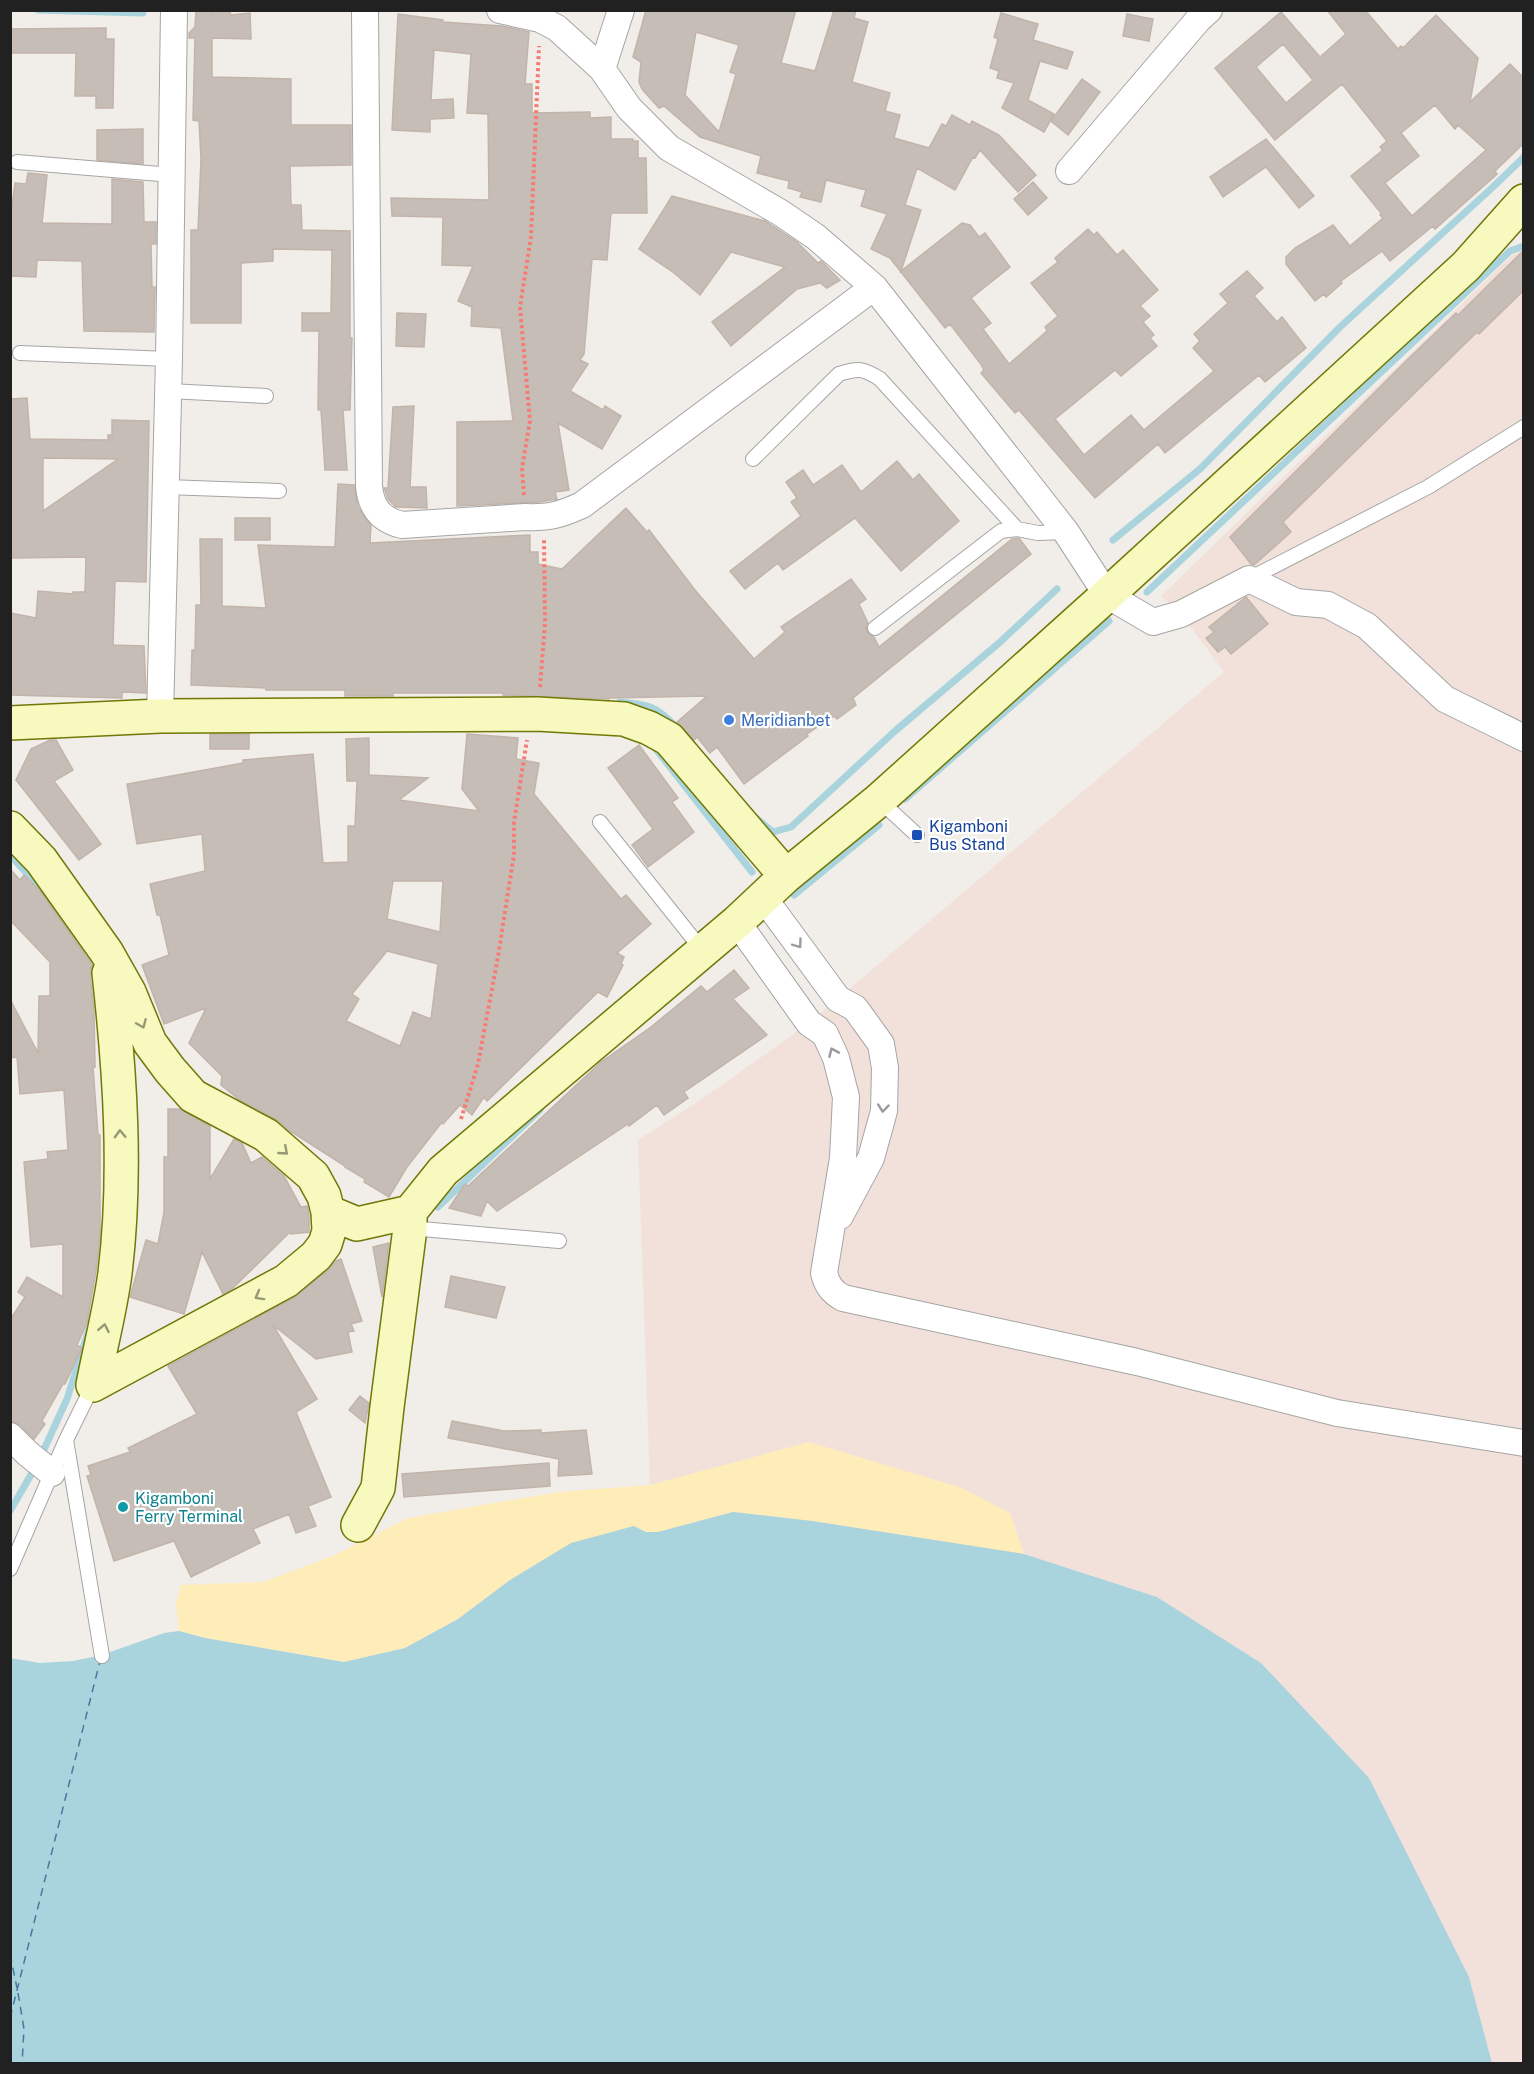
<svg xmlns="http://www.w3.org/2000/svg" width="1534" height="2074" font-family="'Public Sans',sans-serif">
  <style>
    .military { fill: #f2e1db }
    .sand { fill: #feedb9 }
    .water { fill: #a9d3dd }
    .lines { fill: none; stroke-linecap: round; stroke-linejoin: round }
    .stream { stroke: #a9d3dd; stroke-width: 7 }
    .ferry { stroke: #4877a0; stroke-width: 1.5; stroke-dasharray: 8 6; stroke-linecap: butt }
    .building { fill: #c6bdb7; stroke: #c2b4aa; stroke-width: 1.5; fill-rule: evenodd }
    .service-casing { stroke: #a5a5a5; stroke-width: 16 }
    .minor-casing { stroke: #a5a5a5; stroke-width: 28 }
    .secondary-casing { stroke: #707807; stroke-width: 36 }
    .path { stroke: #f77b72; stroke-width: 4; stroke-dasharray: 3 3; stroke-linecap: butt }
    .service { stroke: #fff; stroke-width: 14 }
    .minor { stroke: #fff; stroke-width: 26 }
    .secondary { stroke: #f8f9be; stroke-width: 33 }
    .oneway { stroke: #9b9b9b }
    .oneway2 { stroke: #979877 }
    .shop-dot { fill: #3f7fe0; stroke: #fff; stroke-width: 2 }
    .transit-dot { fill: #1a4fb4; stroke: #fff; stroke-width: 2 }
    .culture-dot { fill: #0f9aa8; stroke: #fff; stroke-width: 2 }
    .labels { text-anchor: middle; stroke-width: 4.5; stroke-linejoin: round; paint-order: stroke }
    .shop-label { font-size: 16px; fill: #366cbe; stroke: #fff; text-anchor: start }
    .transit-label { font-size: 16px; fill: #164399; stroke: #fff; text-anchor: start }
    .culture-label { font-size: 16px; fill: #0d838f; stroke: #fff; text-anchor: start }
  </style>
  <rect width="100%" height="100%" fill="#f1ede8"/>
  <path class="military" d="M1523,250V2063H1492L1469,1977L1261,1663L1157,1597L1024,1554L646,1532L650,1485L638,1140L702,1099L809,1023L1224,672L1181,614L1161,596L1512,255Z"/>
  <path class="sand" d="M809,1442L962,1488L1010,1513L1024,1554L812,1521L733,1512L658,1532H646L510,1580L458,1619L405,1648L344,1662L205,1638L179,1631L176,1603L181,1585L263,1582L335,1555L408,1518L558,1492L650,1485Z"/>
  <path class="water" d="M733,1512L812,1521L1024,1554L1157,1597L1261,1663L1369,1778L1469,1977L1492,2063H11L10,1658L40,1663L73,1661L102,1655L164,1633L179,1631L205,1638L344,1662L405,1648L458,1619L510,1580L571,1543L634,1526L646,1532H658Z"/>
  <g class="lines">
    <path class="stream" d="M38,10L143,13
      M1113,540L1200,469L1340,327L1494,186L1524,157
      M1147,592L1510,251L1524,246
      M620,702C648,705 655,705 675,726
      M652,744L752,872
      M905,799L1109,621
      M756,818L773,832L791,827L895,731L999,643L1057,589
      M10,855L51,900
      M794,895L879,825
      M438,1207L540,1110
      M41,1456L67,1399L89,1329
      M10,1511L36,1466"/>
    <path class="ferry" d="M10,1954L17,1988
      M18,1993L24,2029L22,2064
      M10,2018L100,1661"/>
  </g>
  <path class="building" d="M196,10H212V13L216,10H229L231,15L250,13L251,39L212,38V77L291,79V125H351V165L290,166L291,205H301L302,230L350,231V338H352L350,410H343L347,470H325L321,410H318L319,331H302V313H331L332,250L273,249V261L241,263V323H191V230H198L201,159L199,121L193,120L195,38H189V33L195,27Z
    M646,10H796L781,63L815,71L834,10H856L854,18L868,22L852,82L890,93L885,111L900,115L894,138L929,148L942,124L946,126L952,115L970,125L972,121L999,135L1036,175L1018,192L980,150L975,158L973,157L955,190L917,168L905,205L921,210L901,271L962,223L970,225L979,237L985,233L1010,267L971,298L991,323L983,329L1009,364L1047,331L1045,327L1058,316L1031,283L1058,262L1055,258L1088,229L1094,235L1097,232L1117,255L1123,250L1158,290L1140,306L1150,316L1143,322L1154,335L1150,338L1157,346L1121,376L1115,370L1055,419L1084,455L1131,415L1144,430L1214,371L1193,348L1200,341L1194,334L1228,303L1220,294L1247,271L1263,288L1254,296L1277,322L1282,317L1306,348L1265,382L1259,375L1165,453L1158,444L1095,498L1019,410L1015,413L981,373L984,370L980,363L950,324L945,328L890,258L871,249L887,214L861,206L866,190L826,180L821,202L800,197L802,192L788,188L789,181L757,173L761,156L700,137L664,106L659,108L642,89L639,82L641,62L633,57ZM696,32L739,45L730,72L736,74L719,132L685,95Z
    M1327,10H1365L1398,49L1401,46L1403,48L1436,15L1478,58L1470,102L1510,64L1524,78V143L1495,171L1497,174L1435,229L1433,226L1390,261L1382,251L1341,281L1342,283L1326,297L1324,294L1315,301L1286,264V257L1295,248L1333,225L1350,246L1383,218L1380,215L1381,213L1351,176L1383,150L1380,147L1387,141L1342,84L1275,140L1215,68L1281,12L1320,57L1346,34ZM1283,44L1313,80L1286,103L1256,67ZM1435,105L1455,129L1458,125L1486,150L1412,216L1385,183L1419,156L1401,133Z
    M1001,13L1038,24L1033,40L1073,52L1067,69L1040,61L1028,100L1054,114L1044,132L1002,108L1014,83L997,78L999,71L990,68L998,39L994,37Z
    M398,14L443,20V22L502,26L529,32L525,84H532V113L590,112V118L611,117V139H633V141H638V158H646L647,213H611L607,260L592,259L584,354L580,360L588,364L570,391L603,410L605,406L621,416L602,449L558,423L569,490L555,492L557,499L540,502L457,506V422L513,421L501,328L471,326L472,307L458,301L473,266L442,265L443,217L392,216L391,198L489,200L488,114L467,113L471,54L434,50L431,100L453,99L454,118L430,119V132L392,130Z
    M1127,14L1153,19L1149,41L1123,36Z
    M106,28V39H114L113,108H96V96H75L76,53H10V29Z
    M1082,79L1100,92L1068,135L1051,121Z
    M143,129V164L97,160V130Z
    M1266,139L1314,196L1299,208L1266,167L1223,197L1210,177Z
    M28,173L47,175L42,223L112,224V179L143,182L144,222H156V244H151L152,287H155L154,332L84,331L82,261L37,260L36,277L10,276V222L15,183L26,184Z
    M1033,182L1047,198L1028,215L1014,199Z
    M672,196L765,221L797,242L818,263L821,261L840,280L827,288L820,283L797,289L731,346L712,322L785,267L731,252L700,295L674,273L639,249Z
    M1524,250V290L1479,334L1477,332L1283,522L1291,532L1254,565L1251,564L1230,537L1407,360L1456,313L1458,315Z
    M397,313L426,314L424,347L396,346Z
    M27,398L30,439L108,440V435H112V420L149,421L146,582L115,581L113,645L144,646L146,693L122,692V698L10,695V613L36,618L38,591L73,594V592H85L86,557L10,558V399ZM43,458L118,459L43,511Z
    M414,406L410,487H426L427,508L396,507L388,499L384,488H388L393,407Z
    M897,461L913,480L919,474L959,521L901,571L855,518L783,570L778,563L745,589L730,571L801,516L791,502L797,498L786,482L803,470L813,485L842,465L861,492Z
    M338,484L354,485L358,507L371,525L370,543L530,535V552H538V564L562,569L626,508L647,532L649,530L695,590L754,659L785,632L781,627L851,579L866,599L859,604L868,623L866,629L868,633L874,637L879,647L1012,539L1019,538L1031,554L853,698L856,705L837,719L834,716L807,734L808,736L744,784L717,747L710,753L697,737L694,740L677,722L707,696L609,698V699L503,695V693H393V696H345V690H266V688L191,685L192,650H195L196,605H201L200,539H222V606L266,608L258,545L335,547Z
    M235,518H270V540H235Z
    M1246,597L1268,624L1231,654L1225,647L1218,652L1206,638L1214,632L1209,627Z
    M210,734H249V749H210Z
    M467,734L518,738L516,759L539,763L534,794L621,899L626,895L651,924L617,953L624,957L621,964L623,965L607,997L598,992L487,1101L484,1097L472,1115L460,1105L443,1124L442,1122L407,1167L389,1197L364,1182L365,1179L345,1167V1166L290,1131L275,1119L241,1101L221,1085L222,1076L189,1043L206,1008L164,1024L142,965L169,955L160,915H157L150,884L205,871L202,834L137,844L127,784L243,763V760L313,754L323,863L348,862V826H355L357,781H347L346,739L369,738V775L428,778L399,800L479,811L462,789ZM393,881H443L440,932L387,919ZM387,951L438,964L431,1019L413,1012L400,1046L346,1021L359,999L352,994Z
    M50,740H56L73,770L54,781L101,844L79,860L16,780L31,749Z
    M639,745L678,798L672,802L694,832L648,867L632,845L653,829L608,768Z
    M10,869L20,880L24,875L41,892L92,965L90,975L94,1010L95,1067H93L98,1135H100V1235L96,1271L87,1323L77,1345L82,1348L65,1384H63L42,1421L45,1424L34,1439L20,1425L10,1421V1320L25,1297L18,1292L27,1277L63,1297V1244L31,1247L24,1162L48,1159L47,1152L68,1150L64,1090L20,1094L17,1057L10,1058V999L38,1053L39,996H50V962L10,920Z
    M734,970L749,988L733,999L767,1035L684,1092L688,1098L664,1115L657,1105L629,1126L628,1124L497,1211L487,1201L481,1216L449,1208L465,1184L468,1186L601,1062L651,1027L701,986L707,992Z
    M168,1109H180L210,1126V1179L234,1139L242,1143L251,1163L262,1157L284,1176L301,1207L307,1206L309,1215V1232L291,1234L290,1232L233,1288L223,1294L202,1252L184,1314L130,1297L146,1240L158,1244L164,1212V1157H168Z
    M389,1243L382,1297L373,1247Z
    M341,1259L362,1321L351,1324L354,1331L348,1332L352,1352L316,1359L273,1325L317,1399L296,1412L331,1497L308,1506L316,1526L296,1533L289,1514L253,1529L260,1543L191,1577L174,1541L114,1561L87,1476L91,1475L88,1466L130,1452L128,1448L197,1414L168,1366L295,1297L328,1270L336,1261Z
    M451,1276L505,1287L496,1318L445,1307Z
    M360,1396L369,1403L365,1423L349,1410Z
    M452,1421L504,1431L541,1430V1433L586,1430L592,1474L558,1476L559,1459L448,1438Z
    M549,1463L550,1486L404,1497L402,1474Z"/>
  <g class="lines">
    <g class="service-casing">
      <path id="service" d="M17,162L172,175
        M20,353L169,359
        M169,391L266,396
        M753,459L839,374C858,368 863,368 880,379L1017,529
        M166,487L279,491
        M1249,579L1428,487L1524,427
        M875,628L1001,531L1017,529L1038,533L1066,532
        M879,800L917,835
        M600,822L703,951
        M410,1228L559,1241
        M66,1440L102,1656
        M10,1569L66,1440L93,1385"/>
    </g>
    <g class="minor-casing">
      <path id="minor" d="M365,10L369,486C371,508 381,520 402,525L525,517C549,518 560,515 582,505L874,287
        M500,10L540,19L557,28L602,69L629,108L669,148L781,213L816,237L874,287L1066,532L1107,595L1153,622L1181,614L1249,579L1296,602L1328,605L1367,626L1445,699L1524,738
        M602,69L621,10
        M1069,171L1198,20L1209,10
        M160,716L169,359L174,10
        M763,897L838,999L855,1008L881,1044L885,1068L884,1111L871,1158L840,1216
        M737,922L809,1023L825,1034L836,1058L846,1097L843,1158L824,1273C827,1285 832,1292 843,1298L1137,1362L1337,1413L1524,1443
        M10,1436L27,1453L52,1473"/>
    </g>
    <g class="secondary-casing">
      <path id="secondary" d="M10,723L160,716L537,714L624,719L649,728L669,739L786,876
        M10,828L41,860L107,953L129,992L150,1043L170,1070L193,1096L266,1135L313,1176L324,1196L328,1212L329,1231L325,1244L316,1256L286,1281L93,1385
        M328,1212L357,1224L410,1212
        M93,1385C100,1348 110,1311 115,1273C127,1174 120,1072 109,973
        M358,1525L378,1488L387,1407L410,1228V1212L443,1171L737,922L786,876L879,800L1107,595L1466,266L1524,201"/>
    </g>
    <path class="path" d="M524,495L522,468L530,421L520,307L531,237L539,46
      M540,687L545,623L544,539
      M461,1119L478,1064L498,957L514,854V822L527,740"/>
    <use href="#service" class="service"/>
    <use href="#minor" class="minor"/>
    <use href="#secondary" class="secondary"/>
  </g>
  <defs><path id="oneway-chevron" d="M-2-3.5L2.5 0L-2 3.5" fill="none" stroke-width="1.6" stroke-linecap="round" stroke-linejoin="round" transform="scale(1.5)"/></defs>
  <g class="oneway">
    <use href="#oneway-chevron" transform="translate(798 944) rotate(54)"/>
    <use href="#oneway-chevron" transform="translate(833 1052) rotate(-114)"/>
    <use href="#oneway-chevron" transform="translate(883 1108) rotate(96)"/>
  </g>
  <g class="oneway2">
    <use href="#oneway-chevron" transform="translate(142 1024) rotate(67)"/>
    <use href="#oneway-chevron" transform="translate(120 1134) rotate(-92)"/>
    <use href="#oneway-chevron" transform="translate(284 1151) rotate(41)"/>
    <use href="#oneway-chevron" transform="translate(259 1296) rotate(151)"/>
    <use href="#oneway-chevron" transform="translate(104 1328) rotate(-79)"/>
  </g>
  <circle class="shop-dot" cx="729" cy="720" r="6"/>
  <rect class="transit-dot" x="911" y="829" width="12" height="12" rx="3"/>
  <circle class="culture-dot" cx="123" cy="1507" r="6"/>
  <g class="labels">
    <g class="shop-label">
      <text x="741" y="726">Meridianbet</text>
    </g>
    <g class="transit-label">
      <text x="929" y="832">Kigamboni<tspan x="929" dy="18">Bus Stand</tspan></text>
    </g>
    <g class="culture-label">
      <text x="135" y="1504">Kigamboni<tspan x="135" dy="18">Ferry Terminal</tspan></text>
    </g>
  </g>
  <rect width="1534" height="2074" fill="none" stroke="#212121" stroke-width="24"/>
</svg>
